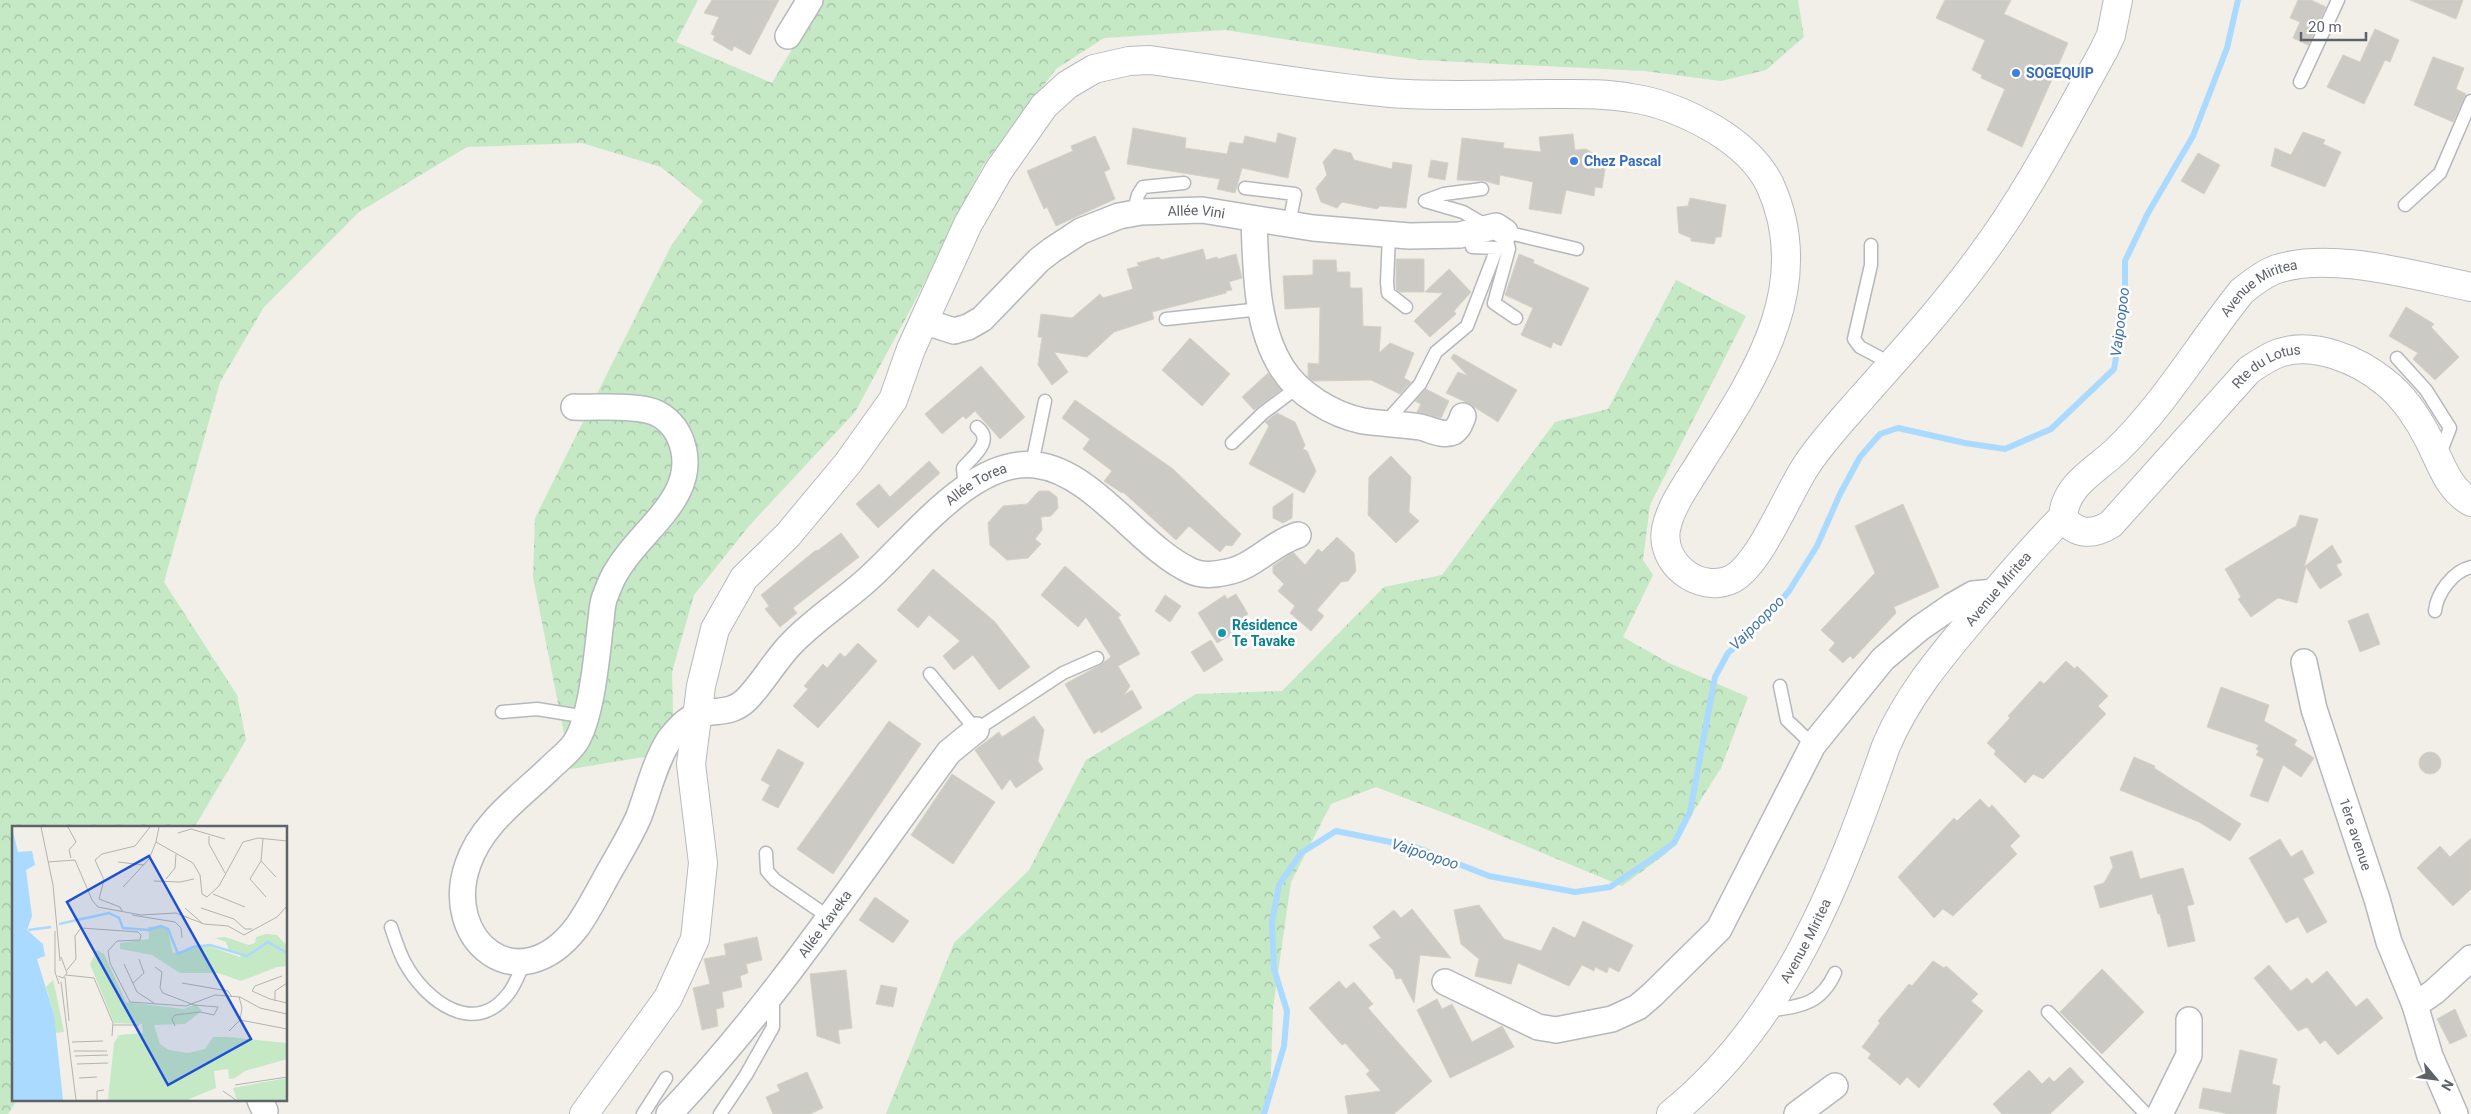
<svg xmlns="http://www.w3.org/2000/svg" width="2471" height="1114" font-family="Roboto,sans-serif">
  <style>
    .forest { fill: url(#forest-crowns) }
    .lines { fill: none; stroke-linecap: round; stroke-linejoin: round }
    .stream { stroke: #aadaff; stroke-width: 6 }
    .building { fill: #cccac5; stroke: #d6d1c6 }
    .service-casing { stroke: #b5b8bc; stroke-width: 15 }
    .minor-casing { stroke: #b5b8bc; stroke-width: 28 }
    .secondary-casing { stroke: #b6babf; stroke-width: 30 }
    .service { stroke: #fff; stroke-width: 12 }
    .minor { stroke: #fff; stroke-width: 25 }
    .secondary { stroke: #fff; stroke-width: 28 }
    .shop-dot { fill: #3f7fe0; stroke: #fff; stroke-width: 2 }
    .culture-dot { fill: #0f9aa8; stroke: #fff; stroke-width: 2 }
    .labels { text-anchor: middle; stroke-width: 5; stroke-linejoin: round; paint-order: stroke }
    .shop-label { font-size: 14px; font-weight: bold; fill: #366cbe; stroke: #fff; text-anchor: start }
    .street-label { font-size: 14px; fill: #5f6368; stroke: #fff }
    .culture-label { font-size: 14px; font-weight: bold; fill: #0d838f; stroke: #fff; text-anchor: start }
    .water-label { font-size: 15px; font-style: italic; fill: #4174aa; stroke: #fff }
    .inset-river { fill: none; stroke: #aadaff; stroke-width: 2.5 }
    .inset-road { fill: none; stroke: #b3b3b1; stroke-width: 1 }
    .view { fill: #1d4ed8; fill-opacity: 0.15; stroke: #1d4ed8; stroke-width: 2.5 }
    .inset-edge { fill: none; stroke: #5f6368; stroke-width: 2.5 }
  </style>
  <defs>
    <pattern id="forest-crowns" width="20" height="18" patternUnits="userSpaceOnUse" patternTransform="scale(1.25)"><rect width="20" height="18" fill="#c5e8c5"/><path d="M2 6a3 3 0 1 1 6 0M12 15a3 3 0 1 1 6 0" fill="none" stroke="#a3c0a4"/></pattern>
  </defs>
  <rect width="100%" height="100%" fill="#f1efe8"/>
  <path class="forest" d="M0,0H698L676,42L772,83L821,0H1798L1804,37L1766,70L1721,81L1644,71L1420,60L1225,30L1104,38L1056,69L984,164L914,303L855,412L749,526L694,595L672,672L674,752L571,769L533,577L535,518L671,246L703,201L661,167L582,143L467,147L359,212L264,307L220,382L164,582L237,695L246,740L194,828H14V1100H17L8,1114H0Z
    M1676,280L1746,316L1650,505L1643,560L1653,575L1623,637L1669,663L1748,697L1721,768L1667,853L1622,886L1478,826L1376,787L1331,804L1291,882L1273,1008L1270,1100L1264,1114H886L954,943L1029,870L1086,760L1196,694L1282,691L1384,587L1442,575L1555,422L1608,409Z"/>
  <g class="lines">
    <path class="stream" d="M1264,1114L1284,1046L1287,1011L1274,969L1272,922L1279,885L1301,853L1336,831L1415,847L1489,876L1575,892L1610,887L1655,857L1674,843L1690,812L1715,677L1728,653L1754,631L1789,591L1817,546L1840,494L1860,457L1880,434L1898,428L1965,443L2005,449L2051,429L2114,369L2125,303V261L2148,213L2193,136L2227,48L2238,0"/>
  </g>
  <path class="building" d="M712,0H779L750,55L734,46L732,51L713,40L715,36L711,34L719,17L704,13Z
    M1945,0H2011L2004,14L2068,43L2022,147L1987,130L2005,89L1981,78L1982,75L1972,70L1985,40L1936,18Z
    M2298,0H2311L2326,7L2308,45L2293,38L2300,22L2290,18Z
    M2410,0H2463L2456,19Z
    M2375,29L2399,40L2390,62L2385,60L2364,104L2327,87L2343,55L2360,62Z
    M2433,57L2464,68L2456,89L2466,94L2453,122L2414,105Z
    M1133,128L1186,138L1185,148L1227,154L1230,142L1243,144L1245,136L1276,143L1278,133L1296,138L1288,178L1242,168L1235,193L1217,189L1220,179L1127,164Z
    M2303,132L2325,140L2323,144L2341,152L2325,187L2271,166L2275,148L2291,155Z
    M1573,134L1575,150L1586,149L1594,154L1596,158L1606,163L1602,188L1595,187L1594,196L1566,190L1561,214L1529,209L1533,182L1500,175L1499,185L1485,181L1457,180L1462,138L1504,143L1503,148L1541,152L1539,137Z
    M1095,136L1110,169L1104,172L1115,199L1056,226L1047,207L1044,209L1027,171L1073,151L1071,146Z
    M1334,149L1351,153L1354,160L1392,169L1393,162L1412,165L1406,208L1380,206L1377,209L1342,202L1337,208L1321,202L1316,188L1327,175L1323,162Z
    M2198,153L2220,165L2204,194L2181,181Z
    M1431,160L1448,163L1445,180L1428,177Z
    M1690,198L1726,205L1721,237H1716L1714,244L1691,241V238L1679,233L1677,207L1688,206Z
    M1203,249L1206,260L1217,257L1218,259L1236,254L1242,278L1229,282L1232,290L1226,291V293L1152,312L1154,319L1114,332L1087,357L1054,352L1068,372L1052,385L1038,365L1042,337H1038L1041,314L1072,318L1100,294L1103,298L1133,289L1127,269L1139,266L1137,263L1159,257L1161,260Z
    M1519,254L1534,260L1533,263L1589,288L1561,346L1553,342L1551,348L1521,335L1533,308L1505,295Z
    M1396,259H1424V292H1400L1396,289Z
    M1313,260H1336L1337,272H1350V288H1362L1363,326L1381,327L1379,353L1390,343L1414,353L1404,378L1411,382L1400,394L1371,380L1313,381L1308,377V363L1319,364L1320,307L1285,309L1283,276L1313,275Z
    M1449,269L1471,292L1454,311L1456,314L1430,337L1414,321L1443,293L1425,292Z
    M2406,307L2434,324L2431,327L2459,357L2435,380L2413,359L2418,353L2389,336Z
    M1190,338L1230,374L1202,406L1162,370Z
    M1454,354L1517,390L1498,422L1468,403L1446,393L1458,372L1468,376L1451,358Z
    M981,366L1025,417L1000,439L975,411L966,419L963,416L942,434L925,414Z
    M1268,373L1281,390L1254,410L1242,397Z
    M1426,389L1449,401L1441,418L1417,412L1421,404L1415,401Z
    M1075,400L1173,469L1241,534L1232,546L1226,545L1220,552L1189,526L1176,540L1123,492L1122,493L1104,481L1112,471L1083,449L1090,439L1062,418Z
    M1277,413L1295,422L1305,445L1303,449L1307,451L1316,471L1304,493L1249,464L1269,426L1265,422Z
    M1391,456L1411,477L1409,512L1419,521L1396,543L1368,515L1369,477Z
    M929,461L940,473L878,528L856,504L879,484L890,497Z
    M1039,491H1049L1057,497L1058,508L1051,516L1041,517L1042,530L1035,539L1041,544L1028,558L1007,560L990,545L988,523L1003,506L1027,504Z
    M1293,493L1292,518L1283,523L1273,518V507Z
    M1903,504L1939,587L1894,607L1896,613L1853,659L1850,656L1843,663L1829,650L1835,643L1821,630L1875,573L1855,526Z
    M2300,515L2318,519L2304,567L2332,545L2342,562L2336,565L2342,575L2320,589L2306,567L2297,603L2278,598L2251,617L2238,599L2241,597L2225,569L2296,526Z
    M841,533L859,557L793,608L797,613L780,627L765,609L769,606L761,595L816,550L817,551Z
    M1337,537L1354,553L1356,571L1348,581L1341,582L1317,610L1324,616L1311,631L1290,613L1295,606L1278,591L1284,584L1273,573V566L1293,552L1305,565L1318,549L1322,552Z
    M1065,566L1121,615L1118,617L1140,654L1118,666L1130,686L1124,695L1132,690L1142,708L1101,733L1100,730L1094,734L1065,684L1100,665L1111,657L1086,617L1078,627L1041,595Z
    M933,569L995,622L1030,667L999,690L973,655L954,670L943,656L960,641L929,615L918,628L897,610Z
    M1236,594L1248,614L1232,624L1236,632L1217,643L1198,613L1225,595L1227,599Z
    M1165,595L1181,606L1170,622L1155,611Z
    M2368,613L2380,644L2360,652L2348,621Z
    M1211,640L1223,660L1204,672L1191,652Z
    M858,643L877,661L818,728L793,706L808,689L804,686L823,664L827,668L840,653L845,657Z
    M2066,661L2075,669L2077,666L2108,696L2098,706L2106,714L2043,779L2033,774L2025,783L1994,754L1996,751L1987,743L2010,718L2008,716L2040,681L2044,684Z
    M2221,687L2269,705L2264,721L2297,740L2294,745L2314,758L2301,777L2283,765L2268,802L2250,796L2264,759L2256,755L2259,751L2256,749L2259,745L2207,727Z
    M1034,716L1044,730L1038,761L1043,769L1016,788L1010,779L1002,790L975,750L999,732L1002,737Z
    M889,721L921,744L833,874L797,849Z
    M778,749L804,763L778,808L762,800L770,785L761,780Z
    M2419 763a11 11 0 1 1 22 0a11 11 0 1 1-22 0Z
    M2134,757L2155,766L2154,768L2241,824L2230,841L2199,822L2120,790Z
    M952,774L995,802L953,864L911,835Z
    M1980,799L1989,808L1992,805L2020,836L2010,846L2017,854L1953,916L1943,909L1934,918L1898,877L1954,818L1957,821Z
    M2471,838V889L2453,906L2417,868L2440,846L2450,857Z
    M2280,839L2291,857L2302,850L2314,873L2303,879L2327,922L2307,933L2298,917L2286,923L2249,858Z
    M2132,851L2140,879L2183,868L2194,904L2187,906L2195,941L2168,947L2160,914H2158L2152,894L2100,908L2094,886L2104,883L2113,867L2110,857Z
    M875,897L909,921L893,943L859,920Z
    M1479,905L1504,939L1541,951L1553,927L1575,938L1583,921L1633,945L1619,972L1609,967L1607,973L1595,967L1594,971L1582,965L1569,986L1518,963L1511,984L1475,976L1479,959L1461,944L1454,910Z
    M1412,909L1451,958L1420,955L1414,1003L1401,978L1396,979L1393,970L1369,945L1381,938L1373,927L1394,910L1401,918Z
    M757,937L762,960L746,964L748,973L740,976L742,987L722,992L724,1007L716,1009L718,1026L702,1030L693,988L710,984L704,959L726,955L724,944Z
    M1933,961L1944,968L1946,966L1978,994L1971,1001L1983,1011L1919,1088L1907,1077L1900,1085L1868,1058L1871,1054L1862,1047L1880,1023L1878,1021L1909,984L1912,986Z
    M2269,965L2291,991L2307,978L2312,984L2327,971L2356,1007L2367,998L2383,1018L2338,1055L2325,1040L2320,1044L2307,1027L2298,1031L2254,978Z
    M2102,969L2144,1012L2102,1054L2060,1012Z
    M846,970L852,1028L838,1030L840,1044L817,1036L810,974Z
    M1339,981L1346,989L1354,982L1373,1004L1368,1008L1432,1081L1394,1114H1348L1345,1096L1381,1091L1366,1074L1370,1071L1345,1043L1342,1045L1309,1008Z
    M881,985L897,988L893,1007L876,1004Z
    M1437,999L1442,1009L1452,1004L1472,1042L1502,1026L1514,1047L1450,1078L1417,1010Z
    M2455,1009L2467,1036L2450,1044L2437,1019Z
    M2240,1050L2277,1059L2272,1084L2280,1086L2276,1114H2229L2199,1108L2203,1088L2231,1093Z
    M2070,1067L2084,1082L2050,1114H2002L1993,1104L2029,1070L2042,1084L2049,1077L2054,1082Z
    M807,1072L823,1108L810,1114H773L766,1097L780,1091L777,1085Z"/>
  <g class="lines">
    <g class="service-casing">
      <path id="service" d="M2300,82L2338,0
        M1245,188L1295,194L1289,224
        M1482,189L1444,194L1425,201L1463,212L1487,226
        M2405,205L2440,173L2471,101
        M1133,213L1138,195L1143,187L1184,183
        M1389,235L1387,282L1388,293L1406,307
        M1871,245V265L1854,339L1860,347L1892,364
        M1516,318L1494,303L1509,249L1505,232L1577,249
        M1166,319L1261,309
        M2397,358L2426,390L2450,428L2439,456
        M1385,423L1420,384L1436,352L1467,326L1497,248L1472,247
        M1232,443L1263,413L1298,387
        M1032,464L1045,401
        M965,490L963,468C972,457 995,441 977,427
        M2435,611C2437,593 2453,571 2471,567
        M930,674L976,730L1063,673L1097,658
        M1780,686L1787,720L1813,745
        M502,712L537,709L587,717
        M766,853L767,871L775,880L830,918
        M391,927C395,939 399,952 405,963C425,1000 474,1038 508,994C515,986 519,973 524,963
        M1767,1011C1799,1006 1820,1006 1835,973
        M2048,1012L2146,1114
        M643,1114L666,1078
        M720,1114L746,1075L773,1027V997"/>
    </g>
    <g class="minor-casing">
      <g id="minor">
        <path d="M788,36L810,0"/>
        <path d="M1254,220C1256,269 1255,325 1282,368C1298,394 1333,415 1363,421C1382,424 1401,424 1420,427C1430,429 1443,437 1453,432C1459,428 1461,422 1463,416"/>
        <path id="s1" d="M923,321L954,331L968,327L982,319L1039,260L1052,250L1081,231L1119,216L1141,212L1202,210L1313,228L1409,236L1460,235L1496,226L1505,232"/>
        <path id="s2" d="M574,407C597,408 624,405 647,410C662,413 674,424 680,438C703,494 642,528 618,569C613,576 609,586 606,594C602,602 602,611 601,620C597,653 592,718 575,743C568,753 557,761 549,769C519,798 482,823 468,864C441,940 518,1004 577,927C589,910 599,890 609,872C619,854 631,835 639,816C648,792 655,762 669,740C676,731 685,720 696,716C714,708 729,716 746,700C763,683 775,660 792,643C815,619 844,601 868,579C911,541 972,457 1036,465C1094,472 1139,547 1191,571C1202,576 1215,575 1227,572C1254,567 1272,543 1298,535"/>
        <path id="s3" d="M2304,662L2314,709L2377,899L2389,942L2415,1005L2430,1056L2455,1114"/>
        <path d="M1445,982L1538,1027L1556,1030L1612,1019L1638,1007L1652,995L1719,929L1813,745L1883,659L1920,628L1952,606L1973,594L1995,592"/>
        <path d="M2415,1005L2434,992L2471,958"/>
        <path d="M260,1100L265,1111"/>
        <path id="s4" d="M669,1114C775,1003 858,875 949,752L976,730"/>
        <path d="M1797,1114L1835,1086"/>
        <path d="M2160,1114L2189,1055V1020"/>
      </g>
    </g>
    <g class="secondary-casing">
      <g id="secondary">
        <path id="s5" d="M2063,517C2076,536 2094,535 2111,524L2249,370C2258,364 2268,357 2279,353C2314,341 2358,360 2385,382C2403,396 2419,420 2429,440C2441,463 2447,488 2471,502"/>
        <path d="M584,1114L668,998L695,939L703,863L691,764L701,686L715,629L744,578L788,535L848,463L893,400L911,349L968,224L999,170L1044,106L1067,85L1094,69L1129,61L1150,60C1230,71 1310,86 1390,93C1443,97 1497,94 1551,94C1577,94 1604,93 1631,98C1661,102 1688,114 1714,129C1737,143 1758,160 1770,185C1816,286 1755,376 1703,458C1690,480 1671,504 1666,529C1660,563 1698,593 1730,580C1760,567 1788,491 1808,463C1825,438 1846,416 1865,394C1904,350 1945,305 1980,257C2028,193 2065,120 2104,50L2111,35L2118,0"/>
        <path id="s6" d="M1671,1114C1786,1021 1839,881 1886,746C1908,694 1943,654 1979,611C2006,579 2033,547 2063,517C2065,485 2095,471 2116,451C2165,404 2200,343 2242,291C2252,283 2262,275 2274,270C2329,250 2416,276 2471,287"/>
      </g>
    </g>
    <use href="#service" class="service"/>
    <use href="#minor" class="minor"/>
    <use href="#secondary" class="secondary"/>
  </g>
  <g class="shop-dot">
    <circle cx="2016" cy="73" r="5"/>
    <circle cx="1574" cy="161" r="5"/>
  </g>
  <circle class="culture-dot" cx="1222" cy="633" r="5"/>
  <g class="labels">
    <g class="shop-label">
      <text x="2026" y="78">SOGEQUIP</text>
      <text x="1584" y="166">Chez Pascal</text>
    </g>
    <g class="street-label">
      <text dy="5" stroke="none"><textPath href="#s1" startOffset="315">Allée Vini</textPath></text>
      <text dy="5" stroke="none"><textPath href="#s6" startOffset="1030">Avenue Miritea</textPath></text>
      <text dy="5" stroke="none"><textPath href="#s5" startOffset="279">Rte du Lotus</textPath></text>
      <text dy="5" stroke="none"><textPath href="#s2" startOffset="1431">Allée Torea</textPath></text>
      <text dy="5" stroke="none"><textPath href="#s6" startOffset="626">Avenue Miritea</textPath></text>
      <text dy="5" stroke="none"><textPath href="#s3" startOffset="180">1ère avenue</textPath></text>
      <text dy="5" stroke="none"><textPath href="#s4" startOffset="246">Allée Kaveka</textPath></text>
      <text dy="5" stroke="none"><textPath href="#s6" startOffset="221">Avenue Miritea</textPath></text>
    </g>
    <g class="culture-label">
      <text x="1232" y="630">Résidence<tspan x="1232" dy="16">Te Tavake</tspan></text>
    </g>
    <g class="water-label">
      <text transform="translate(2120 322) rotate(-83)" y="5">Vaipoopoo</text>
      <text transform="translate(1757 623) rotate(-45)" y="5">Vaipoopoo</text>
      <text transform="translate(1425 854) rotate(18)" y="5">Vaipoopoo</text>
    </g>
  </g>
  <g transform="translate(12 826)">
    <rect width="275" height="275" fill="#f1efe8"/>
    <path d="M151,100L155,102L161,127L193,119L228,131L230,127L217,124L214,116L203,112L213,111L237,119L243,117L244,111L254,108L265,109L275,120V140L265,141L229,155L206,147H168L140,129L108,123V117L137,113L136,101ZM85,124L92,128L114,176L172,183L184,178L190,185L173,198L142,199L148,218L157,224L176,227L193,223L201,211H216L275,217V233L233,245L223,252L217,253L216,243L202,245L204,262L175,274H96L102,217L107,209L131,207L130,198L102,197L78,138ZM275,252V274H225L221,262Z" fill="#c5e8c5"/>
    <path d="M41,154L43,162L52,206L43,207L42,189L34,161Z" fill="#c5e8c5"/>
    <path d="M0,1L6,26L20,25L23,39L14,44L20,90L15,104L31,118L33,130L25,133L42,189L51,274H0Z" fill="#aadaff"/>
    <path class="inset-river" d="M47,98L97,87L107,92L111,102L136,104L149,100L156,103L166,128L181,121L198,119L235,130L256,116L275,127M16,104L39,101"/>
    <path class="inset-road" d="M29,1L41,59L48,135M56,1L64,16L57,24L59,32M147,1L144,16L181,37L188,49L190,68L195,71L207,60L231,16L246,12L275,15M166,7L179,3L213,13M197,10V18L213,47M251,12L249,35L238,53L254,71M249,35L264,51M36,36L63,34L80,74L86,81L129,89L164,87L192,98L216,100L232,109L265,91L275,80M106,36L132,39M154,53L163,42L164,28M142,55L168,56L182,53M111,61L137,33L144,16M201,68L233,81M173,82L190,97M189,82L222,93L233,103H240M110,85L108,81L87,73L92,54L83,34L90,28L123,20L138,1M120,89L163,96L169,102L170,112M43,105V146L47,158M112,138L125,166L142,177M143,141L150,146L148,162L151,167L182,179L206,181L202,189L188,186L163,189L160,193L163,200M55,144L64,133L63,110L69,102L126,106L129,109L128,114L105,115L96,125L98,137L118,176L174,180L203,169L228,171L248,182L275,188M54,149L82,152L101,197L100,210M46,150L51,152L55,147L49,131M270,150L243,160L240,165L258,173L275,177M53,151L57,195M49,156L64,274M121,157L132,147L127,133M170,157L216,165L220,171M227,171L230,182L228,194L275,203M263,175V165L275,157M101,199H127M217,205L228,194M60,216L91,215M62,225H95M63,230L96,229M65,238L96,237M67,252L85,251M223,259L275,251M211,265L224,274M85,274V265L92,264"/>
    <path class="view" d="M137,30L239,213L156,259L55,76Z"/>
    <rect width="275" height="275" class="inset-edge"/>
  </g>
  <g transform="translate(2436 1079) rotate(119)" stroke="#ffffff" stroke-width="4" paint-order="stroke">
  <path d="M0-4L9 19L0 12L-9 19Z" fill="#5f6368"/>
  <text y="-8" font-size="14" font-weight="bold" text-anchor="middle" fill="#5f6368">N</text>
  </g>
  <path d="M2301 32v8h65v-8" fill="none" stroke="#5f6368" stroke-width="2.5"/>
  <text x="2308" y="32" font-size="15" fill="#5f6368" stroke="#ffffff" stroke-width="4" paint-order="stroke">20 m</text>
</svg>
